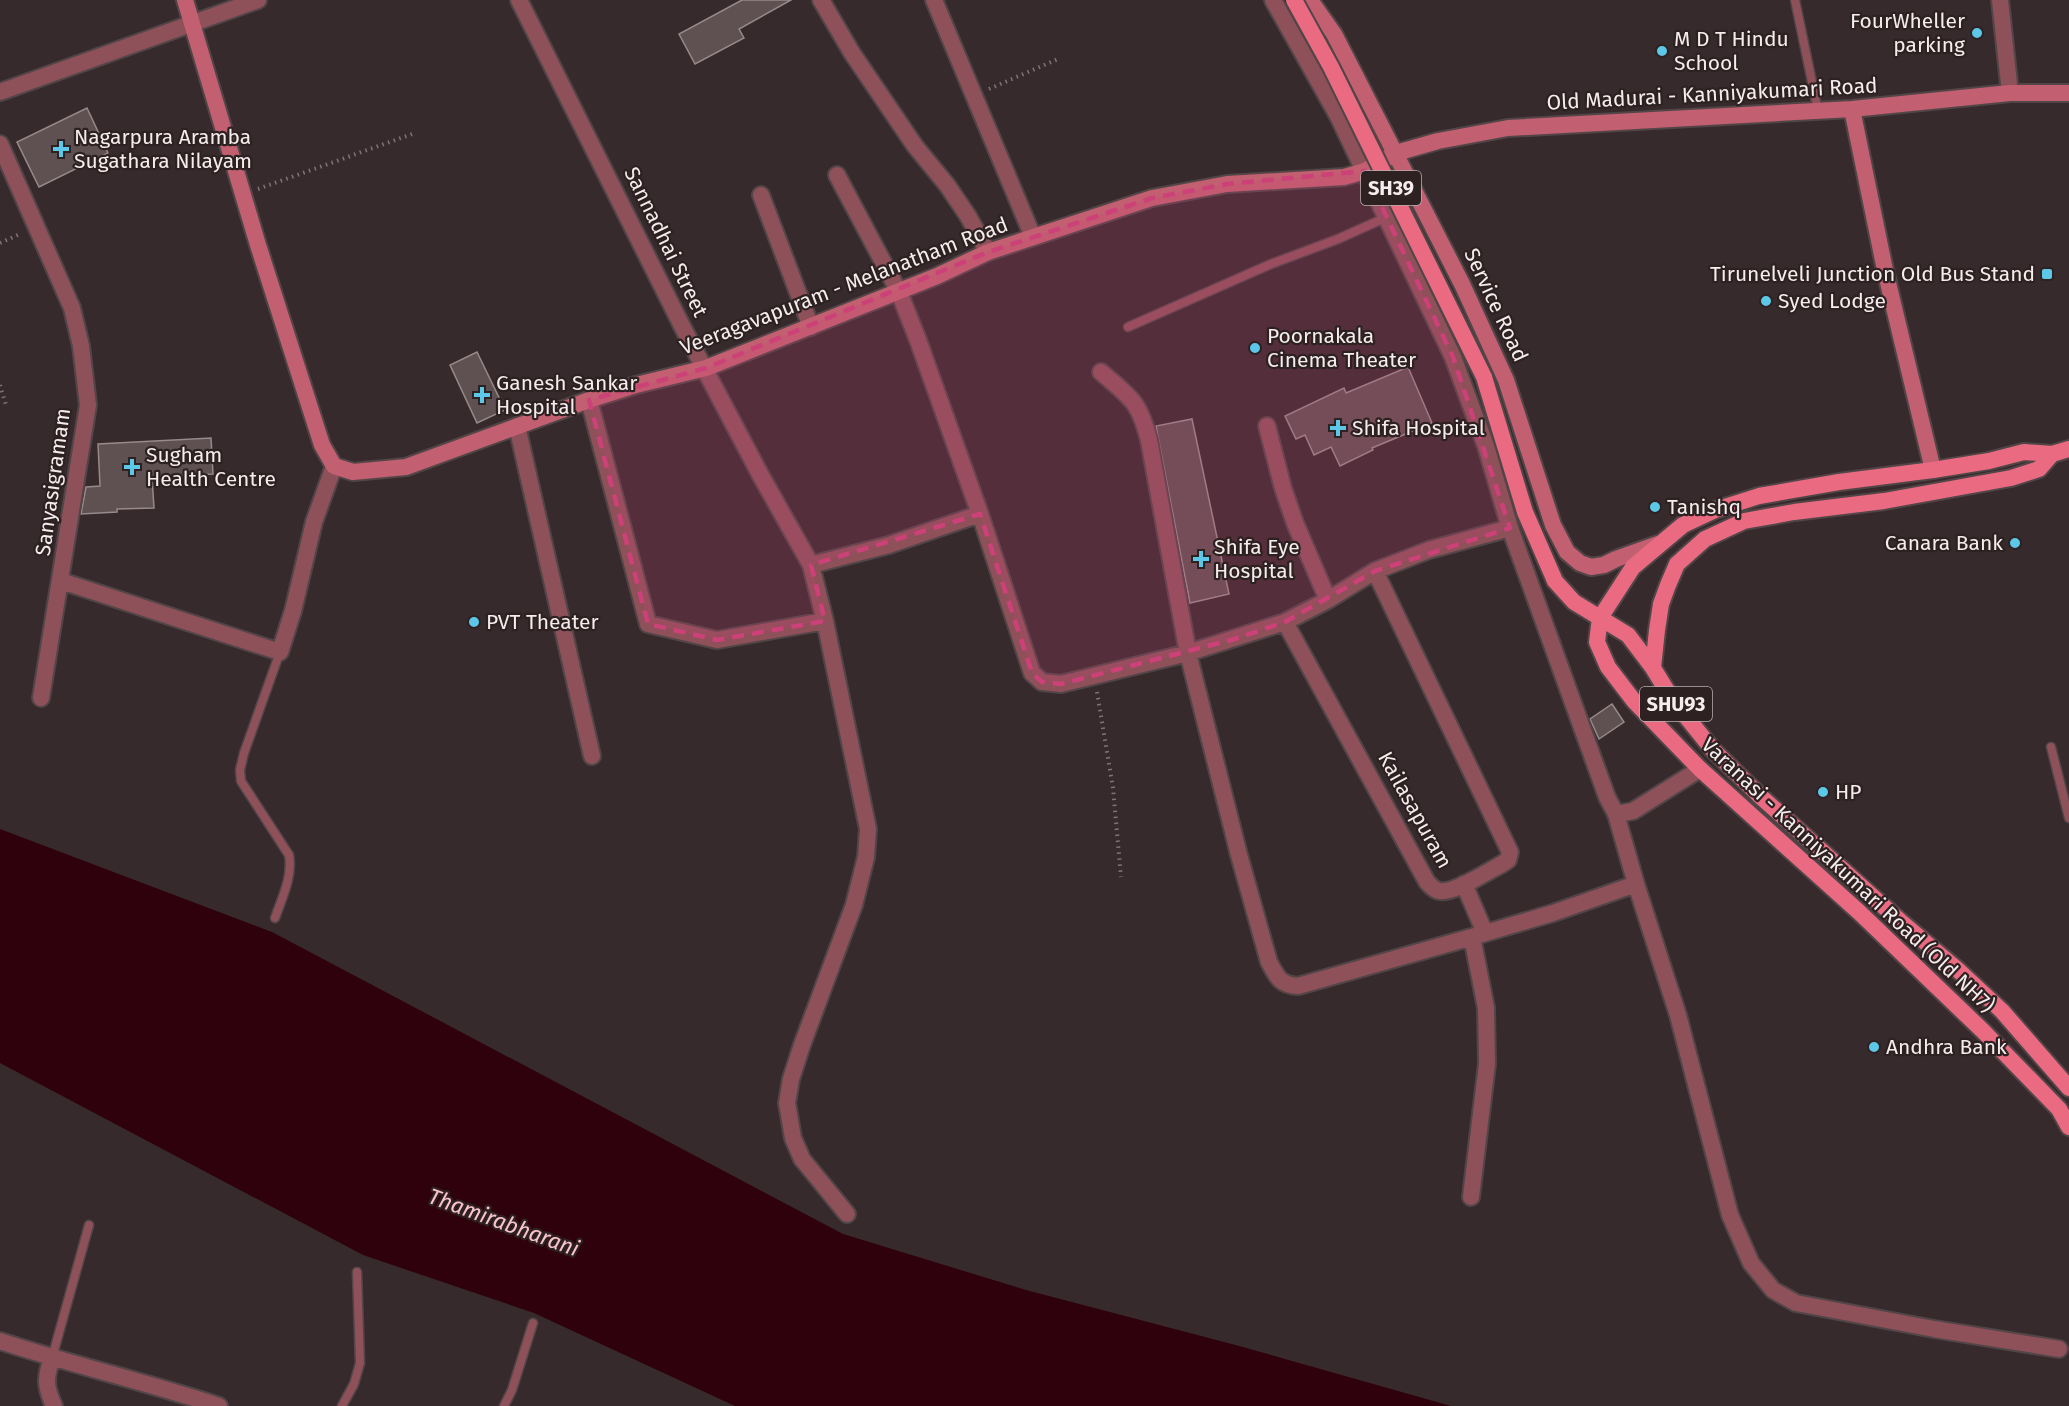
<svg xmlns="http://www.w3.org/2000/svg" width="2069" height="1406" font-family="'Fira Sans',sans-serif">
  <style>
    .water { fill: #2f010c }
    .building { fill: #5f5152; stroke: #98898a; stroke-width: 1.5 }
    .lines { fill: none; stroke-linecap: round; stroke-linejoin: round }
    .service-casing { stroke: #524547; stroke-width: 11 }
    .minor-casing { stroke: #524547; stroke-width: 20 }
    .tertiary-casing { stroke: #524547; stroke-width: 20 }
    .secondary-casing { stroke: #524547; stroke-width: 20 }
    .primary-casing { stroke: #524547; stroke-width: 20 }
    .path { stroke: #807476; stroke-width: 4; stroke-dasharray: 1.5 4.5; stroke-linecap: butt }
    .service { stroke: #8e5059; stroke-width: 8 }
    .minor { stroke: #8e5059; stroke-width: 16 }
    .tertiary { stroke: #8e5059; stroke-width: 16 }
    .secondary { stroke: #c25f70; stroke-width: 16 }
    .primary { stroke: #ea6b81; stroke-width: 16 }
    .primary-bridge-casing { stroke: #524547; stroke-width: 20; stroke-linecap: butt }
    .primary-bridge { stroke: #ea6b81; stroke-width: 16 }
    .marked { fill: #cc4278; fill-opacity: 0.2; stroke: #cc4278; stroke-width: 4.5; stroke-dasharray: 12 8; stroke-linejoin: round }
    .poi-dot { fill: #5dc7e8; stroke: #2d2122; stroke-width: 2 }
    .labels { text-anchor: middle; stroke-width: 4.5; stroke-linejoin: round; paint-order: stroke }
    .shield { fill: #2d2122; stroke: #b9afb0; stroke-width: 1.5 }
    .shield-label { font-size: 20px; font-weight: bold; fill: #f5eced }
    .poi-label { font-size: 21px; fill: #f5eced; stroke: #2d2122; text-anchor: start }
    .street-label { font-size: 21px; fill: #f5eced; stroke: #2d2122 }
    .water-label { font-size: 22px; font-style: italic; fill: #fbc4ca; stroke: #2d2122 }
  </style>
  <rect width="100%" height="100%" fill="#372a2c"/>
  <path class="water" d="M0,829L272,932L843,1234L1026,1290L1243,1347L1451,1406H735L534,1313L363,1255L0,1063Z"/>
  <path class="building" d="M742,0H791L739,29L744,38L695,64L679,34Z
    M87,108L108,153L39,187L17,142Z
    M477,352L505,410L477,423L450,365Z
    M1408,367L1432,423L1372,448L1373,450L1340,466L1331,447L1314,455L1305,435L1296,439L1285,416L1344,388L1346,393Z
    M1192,419L1229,594L1190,603L1156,426Z
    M211,438L213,474L152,477L154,508L117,509V512L81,514L86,487L100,486L98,444Z
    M1612,704L1624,722L1599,739L1590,719Z"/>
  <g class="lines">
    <g class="service-casing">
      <path id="service" d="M1795,0L1818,111
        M1128,327L1271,264L1338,239L1387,217
        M2051,747L2069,818
        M275,918C282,898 293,876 289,855L241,781L240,770L244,753L280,652
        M52,1358L89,1225
        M342,1406L354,1384L360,1363L357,1272
        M504,1406L512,1390L533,1323"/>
    </g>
    <g class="minor-casing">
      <path id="minor" d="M519,0L682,326L761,476L811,565
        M821,0L852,53L915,146L947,185L968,216L988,252
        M934,0L1033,237
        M0,144L72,308L81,346L88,405L41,698
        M837,175L899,292L918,340L980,514L1032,673L1042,682L1061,684L1188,653L1149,440C1139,401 1131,398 1101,372
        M761,195L811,327
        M589,400L648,624L717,640L825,621
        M517,426L592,756
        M1267,426L1283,488L1295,523L1328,600
        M61,581L280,652L293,611L314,522L334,466
        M1285,622L1427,882C1431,886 1434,890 1439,891C1454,894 1488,871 1502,864L1508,860L1510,852L1375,571
        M1616,814L1636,884
        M1464,884L1485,933
        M1472,937L1553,913L1636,884L1678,1015L1730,1215L1751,1263L1773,1290L1796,1303L1934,1329L2059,1349
        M1471,1197L1487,1064L1486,1008L1472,937L1298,986C1280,985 1277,977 1269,962L1239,855L1188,653L1285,622L1328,600L1375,571L1429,550L1510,528
        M847,1214L802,1159L793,1138L787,1103L791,1079L802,1045L854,905L866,857L868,829L825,621L811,565L889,545L980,514
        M0,1341C73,1365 146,1382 219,1406
        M52,1358C45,1378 45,1386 54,1406"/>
    </g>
    <g class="tertiary-casing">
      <path id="tertiary" d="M1273,0L1338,116L1453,357L1486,446L1510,528L1607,797L1616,814L1633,811L1700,769
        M2000,0L2010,93
        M0,92L258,0"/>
    </g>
    <g class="secondary-casing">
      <path id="secondary" d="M185,0L258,245L322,445L334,466L353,472L406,467L589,400L636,385L706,368L937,276L988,252L1152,198L1227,184L1344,177L1365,171L1396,153L1438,141L1508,128L1852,109L2010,93H2069
        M1310,0L1334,34L1462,284L1506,380L1553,525L1567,552L1580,563L1591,567L1604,565L1616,559L1658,544
        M1852,109L1885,270L1933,470"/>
    </g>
    <g class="primary-casing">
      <path id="primary" d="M1484,377L1525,512L1555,581L1574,602L1628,635L1653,668
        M2069,449L2052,454L2024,452L1989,461L1933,470L1839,482L1759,496L1715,510L1683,525L1633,567L1600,618L1597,642L1608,667L1634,701L1700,769L1859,912L1983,1031L2059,1109L2069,1127
        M2052,454L2039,469L2011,478L1884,501L1794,512L1744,521L1705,539L1677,564L1668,585L1661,604L1657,630L1653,668L1672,699L1713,750L1760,796L1900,921L1958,970L2002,1011L2069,1088"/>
    </g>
    <path class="path" d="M989,89L1058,59
      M258,189L415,133
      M0,243L20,234
      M0,385L6,405
      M1097,692L1113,788L1121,877"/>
    <use href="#service" class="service"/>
    <use href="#minor" class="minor"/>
    <use href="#tertiary" class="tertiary"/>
    <use href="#secondary" class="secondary"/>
    <use href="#primary" class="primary"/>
    <g class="primary-bridge-casing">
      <path id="primary-bridge" d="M1294,0L1331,67L1484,377"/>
    </g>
    <use href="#primary-bridge" class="primary-bridge"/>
  </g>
  <path class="marked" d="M1365,171L1453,357L1510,528L1375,571L1285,622L1235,639L1061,684L1042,682L1032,673L980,514L811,565L825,621L717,640L648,624L589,400L706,368L988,252L1152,198L1227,184Z"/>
  <g class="poi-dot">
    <circle cx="1977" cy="33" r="6"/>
    <circle cx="1662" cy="51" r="6"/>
    <path d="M58 140h6v6h6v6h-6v6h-6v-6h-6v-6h6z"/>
    <rect x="2041" y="268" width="12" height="12" rx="3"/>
    <circle cx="1766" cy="301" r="6"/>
    <circle cx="1255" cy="348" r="6"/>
    <path d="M479 386h6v6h6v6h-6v6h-6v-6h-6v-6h6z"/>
    <path d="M1335 419h6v6h6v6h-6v6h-6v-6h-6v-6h6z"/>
    <path d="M129 458h6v6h6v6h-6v6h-6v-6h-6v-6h6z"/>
    <circle cx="1655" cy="507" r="6"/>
    <circle cx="2015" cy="543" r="6"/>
    <path d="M1198 550h6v6h6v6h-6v6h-6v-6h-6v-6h6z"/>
    <circle cx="474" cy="622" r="6"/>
    <circle cx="1823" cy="792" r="6"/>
    <circle cx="1874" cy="1047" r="6"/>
  </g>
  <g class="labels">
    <g class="shield">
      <rect x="1361" y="171" width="60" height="34" rx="4.5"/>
      <rect x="1640" y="687" width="72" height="34" rx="4.5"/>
    </g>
    <g class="shield-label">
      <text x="1391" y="195">SH39</text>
      <text x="1676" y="711">SHU93</text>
    </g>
    <g class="poi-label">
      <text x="1965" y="28" text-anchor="end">FourWheller<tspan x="1965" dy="24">parking</tspan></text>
      <text x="1674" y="46">M D T Hindu<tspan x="1674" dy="24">School</tspan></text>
      <text x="74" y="144">Nagarpura Aramba<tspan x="74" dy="24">Sugathara Nilayam</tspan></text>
      <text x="2035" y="281" text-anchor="end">Tirunelveli Junction Old Bus Stand</text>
      <text x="1778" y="308">Syed Lodge</text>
      <text x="1267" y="343">Poornakala<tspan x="1267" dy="24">Cinema Theater</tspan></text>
      <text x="496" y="390">Ganesh Sankar<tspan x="496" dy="24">Hospital</tspan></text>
      <text x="1352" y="435">Shifa Hospital</text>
      <text x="146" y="462">Sugham<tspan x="146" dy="24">Health Centre</tspan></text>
      <text x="1667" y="514">Tanishq</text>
      <text x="2003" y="550" text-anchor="end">Canara Bank</text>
      <text x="1214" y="554">Shifa Eye<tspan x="1214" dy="24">Hospital</tspan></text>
      <text x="486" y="629">PVT Theater</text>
      <text x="1835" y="799">HP</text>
      <text x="1886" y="1054">Andhra Bank</text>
    </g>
    <g class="street-label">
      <text transform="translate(1712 94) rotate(-3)" y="7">Old Madurai - Kanniyakumari Road</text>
      <text transform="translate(666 242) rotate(64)" y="7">Sannadhai Street</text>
      <text transform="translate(844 286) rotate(-21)" y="7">Veeragavapuram - Melanatham Road</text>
      <text transform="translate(1496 305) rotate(65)" y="7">Service Road</text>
      <text transform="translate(53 482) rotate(-82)" y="7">Sanyasigramam</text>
      <text transform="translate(1415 810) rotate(61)" y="7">Kailasapuram</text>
      <text transform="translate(1848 875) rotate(43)" y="7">Varanasi - Kanniyakumari Road (Old NH7)</text>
    </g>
    <g class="water-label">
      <text transform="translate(504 1222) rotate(20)" y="8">Thamirabharani</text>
    </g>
  </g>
</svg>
